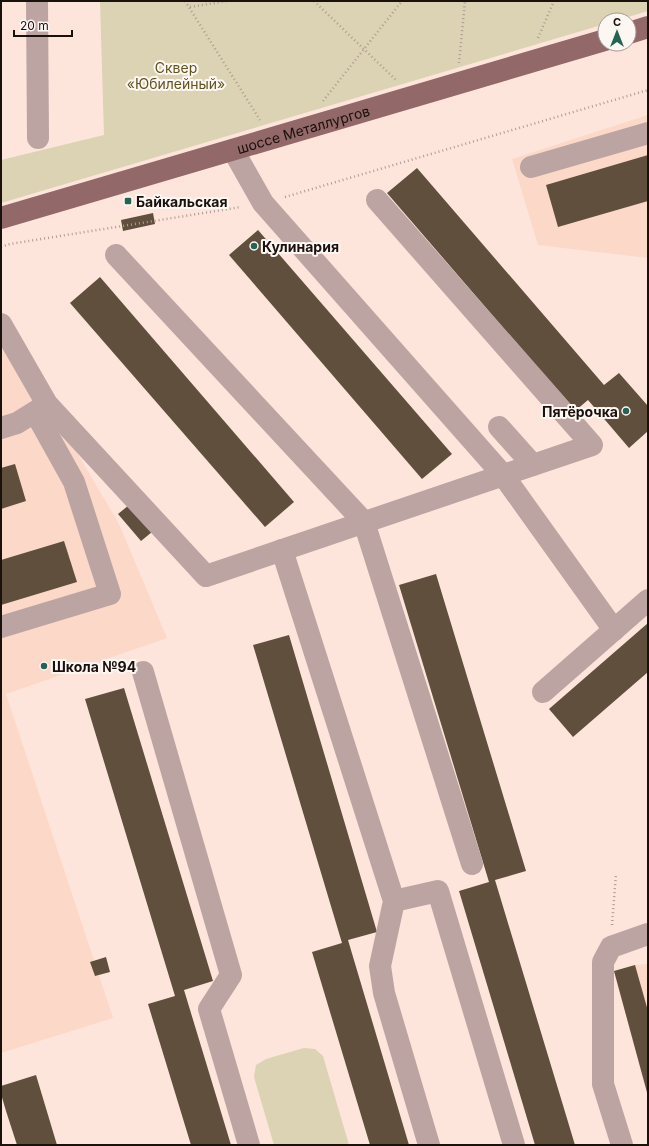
<svg xmlns="http://www.w3.org/2000/svg" width="649" height="1146" font-family="Inter,sans-serif">
  <style>
    .built { fill: #fcd8c8 }
    .green { fill: #dbd3b3 }
    .building { fill: #604f3d }
    .lines { fill: none; stroke-linecap: round; stroke-linejoin: round }
    .path { stroke: #ae9b93; stroke-width: 2.5; stroke-dasharray: 1 3; stroke-linecap: butt }
    .minor { stroke: #bca4a3; stroke-width: 22 }
    .major { stroke: #926868; stroke-width: 22 }
    .poi-dot { fill: #246453; stroke: #fdf7f4; stroke-width: 1.5 }
    .labels { text-anchor: middle; dominant-baseline: central; stroke-width: 4; stroke-linejoin: round; paint-order: stroke }
    .park-label { font-size: 14px; fill: #60531b; stroke: #fdf7f4 }
    .street-label { font-size: 14px; fill: #1a100c; stroke: #fdf7f4 }
    .poi-label { font-size: 14px; font-weight: bold; fill: #1a100c; stroke: #fdf7f4; text-anchor: start }
  </style>
  <rect width="100%" height="100%" fill="#fde5db"/>
  <g class="built">
    <path d="M648 115V258L538 245 512 159Z"/>
    <path d="M1 323 119 524 167 638 6 694 113 1018 1 1053Z"/>
    <path d="M648 964V1097L614 971 635 965Z"/>
  </g>
  <g class="green">
    <path d="M100 1H648V11L618 20H605V24L1 203V160L104 135Z"/>
    <path d="M304 1048 315 1049 323 1056 349 1145H274L254 1077 256 1065 266 1059Z"/>
  </g>
  <g class="building">
    <path d="M648 155V201L558 227 546 185Z"/>
    <path d="M417 168 604 385 619 373 648 406V431L629 448 588 400 575 411 387 193Z"/>
    <path d="M153 213 155 224 123 231 121 220Z"/>
    <path d="M258 230 452 454 422 479 229 255Z"/>
    <path d="M100 277 294 502 265 527 70 303Z"/>
    <path d="M15 464 26 501 1 509V468Z"/>
    <path d="M129 505 152 532 141 541 118 514Z"/>
    <path d="M64 541 77 582 1 605V560Z"/>
    <path d="M436 574 526 871 495 880 575 1145H535L459 891 489 882 399 585Z"/>
    <path d="M648 623V672L573 737 549 709Z"/>
    <path d="M289 635 377 932 348 940 409 1145H370L312 952 342 943 253 645Z"/>
    <path d="M124 688 213 981 184 990 231 1145H191L148 1004 175 996 85 699Z"/>
    <path d="M106 957 110 972 95 976 90 962Z"/>
    <path d="M635 965 648 1011V1096L614 971Z"/>
    <path d="M36 1075 57 1145H17L6 1111 1 1094V1086Z"/>
  </g>
  <g class="lines">
    <g class="path">
      <path d="M185 1 260 120"/>
      <path d="M314 1 397 81"/>
      <path d="M190 7 227 1"/>
      <path d="M538 38 554 1"/>
      <path d="M459 63 465 1"/>
      <path d="M323 101 402 1"/>
      <path d="M285 197 648 90"/>
      <path d="M1 247 10 244 241 207"/>
      <path d="M612 925 616 874"/>
    </g>
    <g class="minor">
      <path d="M37 1 38 138"/>
      <path d="M233 150 263 203 503 475 614 630"/>
      <path d="M531 167 648 133"/>
      <path d="M116 255 364 522 472 864"/>
      <path d="M1 324 47 404 206 576 592 445 377 200"/>
      <path d="M499 427 533 465"/>
      <path d="M1 428 17 423 46 405"/>
      <path d="M282 550 394 901 380 966 384 993 429 1145"/>
      <path d="M1 627 110 594 74 482 35 412"/>
      <path d="M143 672 231 975 209 1009 249 1145"/>
      <path d="M543 692 648 600"/>
      <path d="M394 901 438 891 514 1145"/>
      <path d="M622 1145 603 1084V962L611 947 648 934"/>
    </g>
    <g class="major">
      <path d="M629 33 648 27"/>
      <path id="s1" d="M1 218 605 40"/>
    </g>
  </g>
  <g class="poi-dot">
    <rect x="124" y="197" width="8" height="8" rx="2"/>
    <circle cx="254" cy="246" r="4"/>
    <circle cx="626" cy="411" r="4"/>
    <circle cx="44" cy="666" r="4"/>
  </g>
  <g class="labels">
    <g class="park-label">
      <text x="176" y="67">Сквер<tspan x="176" dy="16">«Юбилейный»</tspan></text>
    </g>
    <g class="street-label">
      <text stroke="none"><textPath href="#s1" startOffset="315">шоссе Металлургов</textPath></text>
    </g>
    <g class="poi-label">
      <text x="136" y="201">Байкальская</text>
      <text x="262" y="246">Кулинария</text>
      <text x="618" y="411" text-anchor="end">Пятёрочка</text>
      <text x="52" y="666">Школа №94</text>
    </g>
  </g>
  <rect width="649" height="1146" fill="none" stroke="#1a100c" stroke-width="4"/>
  <g transform="translate(617 32)"><circle r="19" fill="#fdf7f4" stroke="#a29b97"/>
  <path d="M0-3L7 15L0 10L-7 15Z" fill="#246453"/>
  <text y="-6" font-size="11" font-weight="bold" text-anchor="middle" fill="#1a100c">С</text>
  </g>
  <path d="M14 30v6h58v-6" fill="none" stroke="#1a100c" stroke-width="2"/>
  <text x="20" y="30" font-size="12" fill="#1a100c" stroke="#fdf7f4" stroke-width="3" paint-order="stroke">20 m</text>
</svg>
